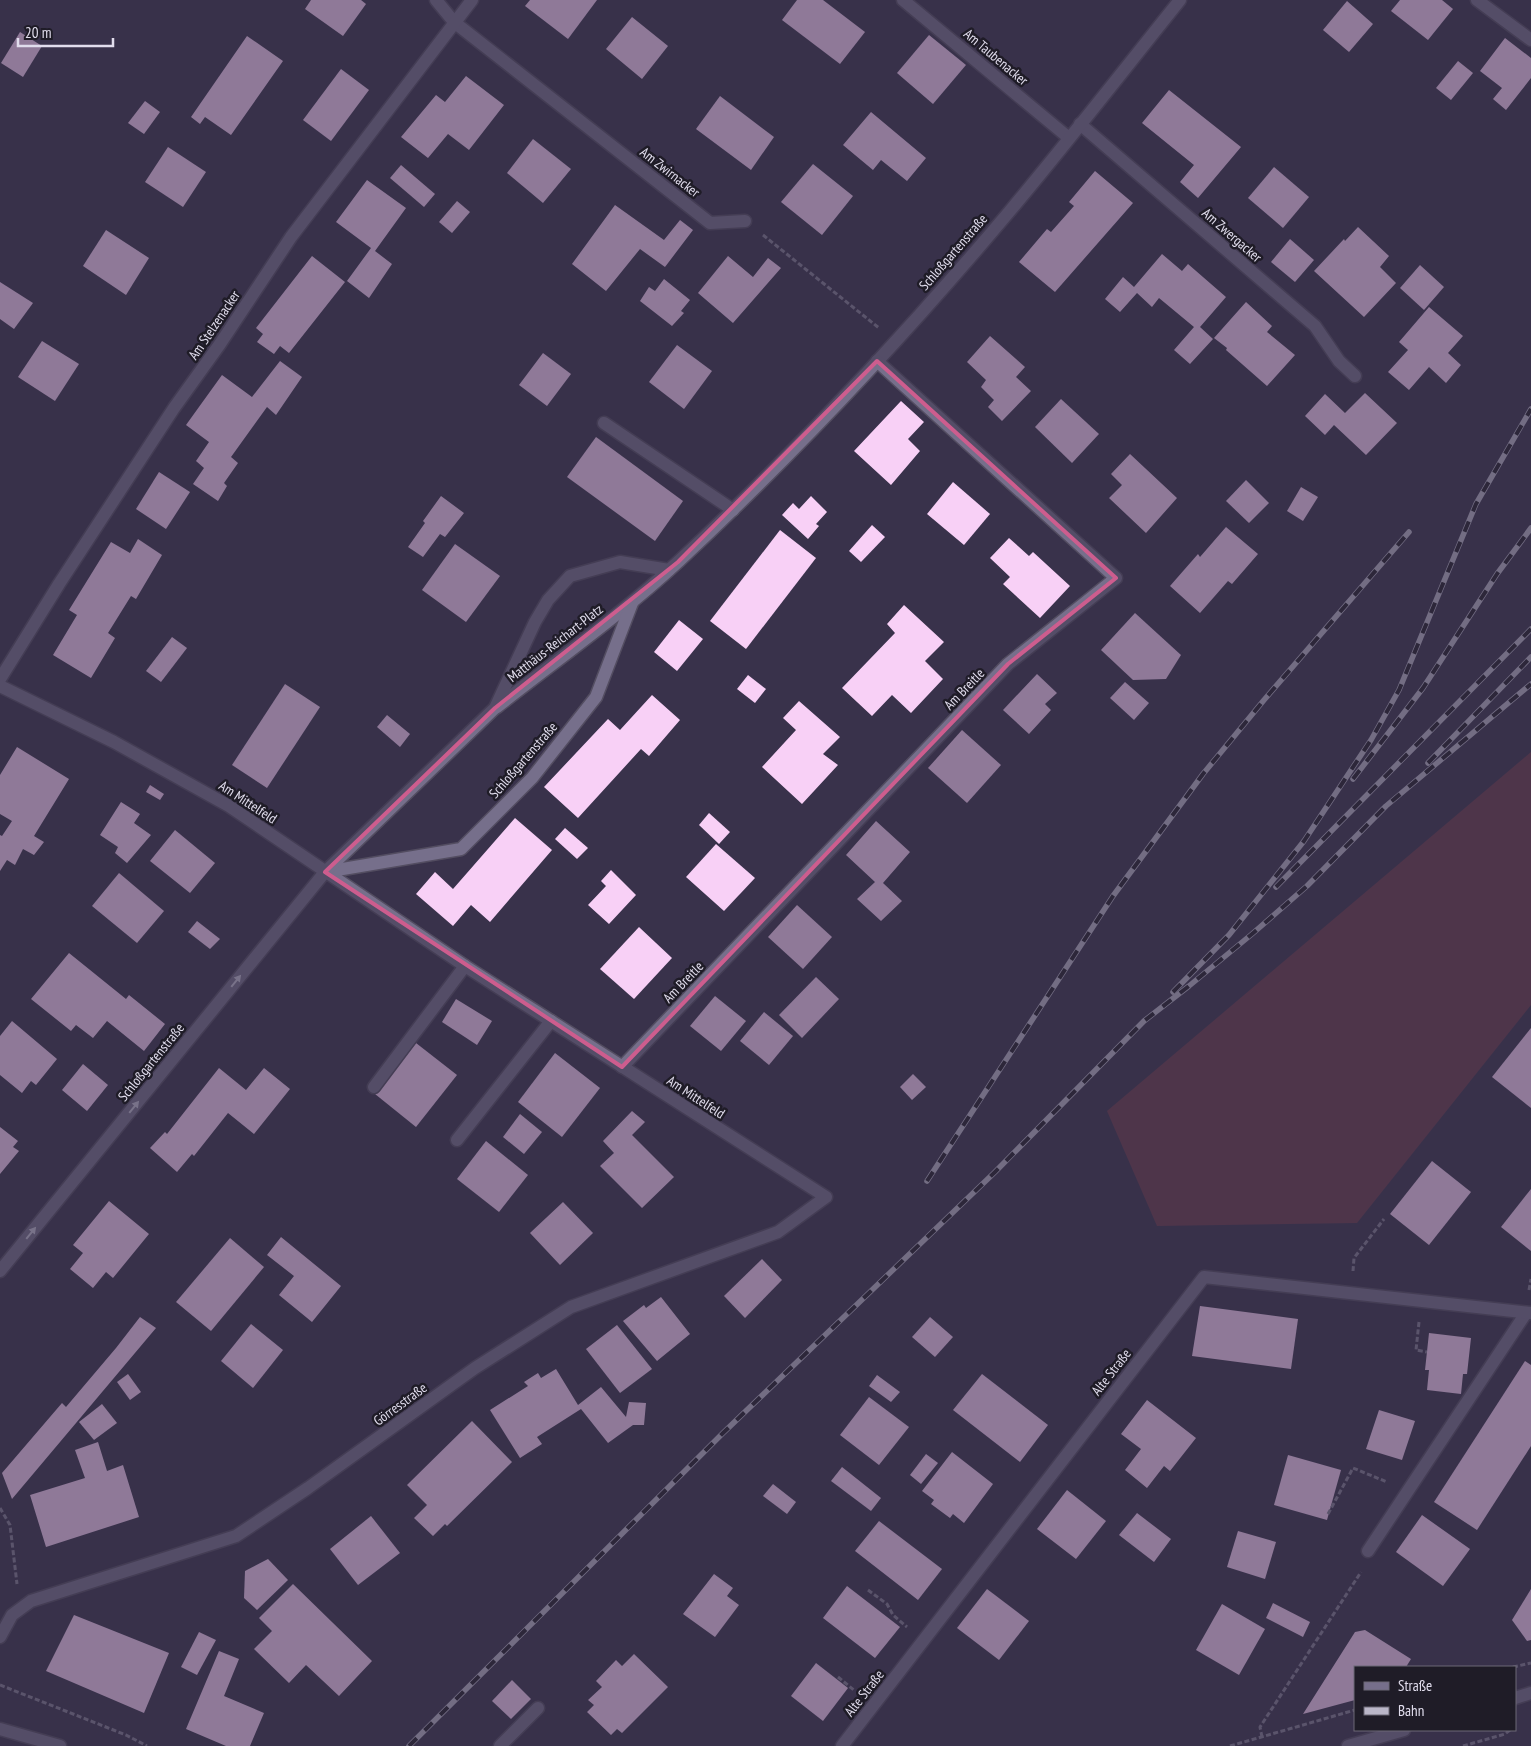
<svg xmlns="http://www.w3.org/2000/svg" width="1531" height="1746" font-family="'PT Sans Narrow',sans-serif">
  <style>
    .grass { fill: #693b4b }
    .building { fill: #f8d0f6 }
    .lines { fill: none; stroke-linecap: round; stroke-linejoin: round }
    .minor-casing { stroke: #534d61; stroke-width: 15 }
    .path { stroke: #847e93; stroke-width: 3; stroke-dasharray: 5 2.5; stroke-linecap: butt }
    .minor { stroke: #766f8b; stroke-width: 12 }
    .rail-casing { stroke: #bab6c8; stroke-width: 5.5 }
    .rail { stroke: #1f1c27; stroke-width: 4; stroke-dasharray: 11; stroke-linecap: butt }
    .oneway { fill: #c6c2d4 }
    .marked { fill: none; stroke: #cd5d8e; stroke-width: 4; stroke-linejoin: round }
    .labels { text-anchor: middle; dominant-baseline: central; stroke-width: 5; stroke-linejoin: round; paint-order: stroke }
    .street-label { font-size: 14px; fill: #e1dded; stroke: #1f1c27 }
  </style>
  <rect width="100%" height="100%" fill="#39324b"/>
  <path class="grass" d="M1531 752V1005L1357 1223 1157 1226 1107 1111Z"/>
  <g class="building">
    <path d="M311 0H361L366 4 343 36 305 9Z"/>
    <path d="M530 0H597L568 39 525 6Z"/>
    <path d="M797 0H823L865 32 840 64 782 20Z"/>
    <path d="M1400 0H1442L1453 9 1428 40 1391 11Z"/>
    <path d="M1347 1 1373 24 1349 52 1323 30Z"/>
    <path d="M632 17 668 46 642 79 606 49Z"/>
    <path d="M20 32 42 46 23 77 1 63Z"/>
    <path d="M929 35 966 65 933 104 897 73Z"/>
    <path d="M247 36 283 61 231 135 205 117 200 124 191 117Z"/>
    <path d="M1505 38 1531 58V78L1506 110 1493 99 1502 88 1480 71Z"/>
    <path d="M1458 61 1473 73 1451 100 1436 88Z"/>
    <path d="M341 69 369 90 331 141 303 120Z"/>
    <path d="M466 76 504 105 469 150 448 134 428 158 401 137 436 95 445 102Z"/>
    <path d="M1169 90 1241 147 1198 198 1180 182 1194 165 1142 123Z"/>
    <path d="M720 96 774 137 751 170 696 129Z"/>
    <path d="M145 101 160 112 144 134 128 123Z"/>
    <path d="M871 112 926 158 907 181 881 160 873 170 843 145Z"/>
    <path d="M533 139 571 169 543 203 507 173Z"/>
    <path d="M168 147 206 172 183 207 145 182Z"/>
    <path d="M813 164 853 196 822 235 781 202Z"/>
    <path d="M401 165 435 194 424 207 390 178Z"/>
    <path d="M1274 167 1309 197 1283 228 1248 198Z"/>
    <path d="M1095 171 1133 203 1055 292 1019 262 1047 229 1051 232 1074 206 1069 202Z"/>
    <path d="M367 180 406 208 375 251 392 264 369 298 347 281 371 248 336 222Z"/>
    <path d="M457 201 470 212 452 233 439 222Z"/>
    <path d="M615 205 664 240 680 220 693 230 665 267 640 249 606 291 572 264Z"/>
    <path d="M1358 227 1389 256 1380 267 1396 283 1364 317 1314 271 1344 239 1345 241Z"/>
    <path d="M106 230 149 258 126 295 83 266Z"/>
    <path d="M1290 239 1314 260 1295 282 1271 262Z"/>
    <path d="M1162 254 1182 271 1188 264 1226 297 1200 327 1213 339 1190 364 1174 350 1194 327 1159 298 1152 307 1137 293 1120 312 1105 299 1123 277 1134 287Z"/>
    <path d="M312 256 345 282 289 353 280 346 274 354 257 342 263 334 256 328Z"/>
    <path d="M728 256 753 277 768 258 781 268 733 323 698 293Z"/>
    <path d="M1420 265 1444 287 1424 310 1400 288Z"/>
    <path d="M664 279 690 300 681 311 684 313 672 326 640 301 649 287 655 291Z"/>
    <path d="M0 282 33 303 14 329 0 319Z"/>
    <path d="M1246 302 1272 326 1267 332 1295 355 1267 386 1226 350 1227 348 1214 338Z"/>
    <path d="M1429 307 1463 336 1448 353 1461 365 1446 383 1429 367 1409 390 1388 372 1408 350 1399 342Z"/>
    <path d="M990 336 1025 367 1016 377 1031 391 1002 421 988 407 994 400 981 387 986 380 967 362Z"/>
    <path d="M42 341 79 364 55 401 18 377Z"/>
    <path d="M677 345 712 371 684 409 649 382Z"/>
    <path d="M543 353 571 374 547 406 519 385Z"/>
    <path d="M280 361 302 377 276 415 267 407 231 457 238 463 224 483 227 486 218 501 193 484 204 468 196 461 209 442 186 425 222 375 252 397Z"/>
    <path d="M1365 393 1397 423 1366 455 1334 425 1325 435 1305 416 1325 394 1345 413Z"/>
    <path d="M1061 399 1099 434 1072 463 1035 427Z"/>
    <path d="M901 401 924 422 908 439 920 451 891 485 854 451Z"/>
    <path d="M596 437 683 501 655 541 567 477Z"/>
    <path d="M1130 454 1177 498 1146 533 1109 498 1122 485 1111 474Z"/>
    <path d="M159 472 190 492 166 529 136 509Z"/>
    <path d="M1246 480 1269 503 1249 523 1226 501Z"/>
    <path d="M953 482 990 514 964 545 927 514Z"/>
    <path d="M1301 487 1318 497 1303 521 1287 511Z"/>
    <path d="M441 496 464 513 445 537 440 534 423 557 408 547 425 523 423 521Z"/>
    <path d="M811 496 827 512 816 524 819 526 808 539 782 515 793 503 799 509Z"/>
    <path d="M872 525 885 537 861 562 849 551Z"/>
    <path d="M1226 527 1258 554 1232 584 1228 581 1200 613 1170 586 1198 554 1200 557Z"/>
    <path d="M780 530 816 558 746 649 710 621Z"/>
    <path d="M1009 538 1029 556 1033 552 1070 586 1040 618 1003 584 1010 577 990 558Z"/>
    <path d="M138 539 162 555 136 599 131 596 108 633 115 638 91 678 53 655 77 615 69 610 111 542 130 553Z"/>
    <path d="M455 544 500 576 466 622 422 590Z"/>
    <path d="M904 605 944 642 925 661 943 679 911 713 892 695 872 716 842 688 895 633 887 624Z"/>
    <path d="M1135 613 1181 655 1166 679 1133 680 1101 650Z"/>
    <path d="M679 620 703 639 677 671 654 652Z"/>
    <path d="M172 637 187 648 161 682 146 671Z"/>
    <path d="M1037 674 1057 693 1045 704 1051 710 1029 734 1003 710Z"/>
    <path d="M748 675 766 689 755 703 737 689Z"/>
    <path d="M1125 682 1149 703 1134 720 1110 698Z"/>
    <path d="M285 684 320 707 267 788 232 765Z"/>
    <path d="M652 695 680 720 649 756 641 749 578 818 544 787 608 719 620 730Z"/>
    <path d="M799 701 840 737 823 754 838 765 802 804 762 767 796 730 783 718Z"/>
    <path d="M387 715 410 734 400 747 377 727Z"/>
    <path d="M962 730 1001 765 967 803 928 768Z"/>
    <path d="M17 747 69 779 34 836 44 842 34 855 23 849 15 865 7 860 0 871V835L2 836 12 821 0 814V775Z"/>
    <path d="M150 785 164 794 160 800 146 792Z"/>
    <path d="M121 802 140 814 134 823 151 835 127 863 115 853 118 847 100 835Z"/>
    <path d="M709 813 730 832 719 844 699 825Z"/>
    <path d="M515 818 552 850 490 922 471 905 453 926 416 894 435 872 453 889Z"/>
    <path d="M876 821 910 852 883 883 902 901 881 921 857 899 875 882 846 855Z"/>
    <path d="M565 828 588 848 577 859 555 839Z"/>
    <path d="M175 830 215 863 190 893 150 861Z"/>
    <path d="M716 844 755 878 724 911 686 877Z"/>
    <path d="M611 870 636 895 609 924 588 905 606 886 601 881Z"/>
    <path d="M119 873 164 911 137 943 92 906Z"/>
    <path d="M797 905 832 937 803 969 768 937Z"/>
    <path d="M197 921 220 939 210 949 188 932Z"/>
    <path d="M639 927 672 958 634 999 600 969Z"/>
    <path d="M69 953 126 999 129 995 165 1024 144 1051 107 1021 93 1038 76 1025 71 1031 31 999Z"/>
    <path d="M816 977 839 999 802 1038 779 1015Z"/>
    <path d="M715 996 746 1021 721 1051 690 1026Z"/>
    <path d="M456 999 492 1021 477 1045 442 1022Z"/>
    <path d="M764 1012 793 1036 769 1065 740 1041Z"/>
    <path d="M12 1021 57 1059 36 1085 31 1081 22 1093 0 1075V1036Z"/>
    <path d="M1531 1028V1108L1492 1077Z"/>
    <path d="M416 1043 457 1075 416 1127 375 1094Z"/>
    <path d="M555 1053 600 1088 562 1137 518 1102Z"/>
    <path d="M83 1064 108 1085 87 1111 62 1090Z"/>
    <path d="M219 1068 246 1090 264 1068 290 1089 254 1134 228 1113 194 1156 192 1154 177 1172 150 1148 165 1132 167 1134Z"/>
    <path d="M913 1074 926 1087 912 1100 900 1087Z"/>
    <path d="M632 1111 645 1122 632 1135 674 1177 642 1208 600 1166 614 1153 603 1141Z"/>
    <path d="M520 1114 542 1132 524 1154 503 1137Z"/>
    <path d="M0 1127 18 1141 13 1147 19 1151 0 1174Z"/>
    <path d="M486 1141 528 1175 499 1212 457 1179Z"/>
    <path d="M1432 1161 1471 1192 1429 1245 1390 1214Z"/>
    <path d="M1531 1189V1251L1501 1227Z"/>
    <path d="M109 1201 149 1234 113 1278 106 1272 93 1288 70 1269 83 1253 73 1245Z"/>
    <path d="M563 1202 593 1233 560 1265 530 1233Z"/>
    <path d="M281 1237 341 1286 312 1322 279 1295 294 1276 267 1255Z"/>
    <path d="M230 1238 264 1267 211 1331 176 1302Z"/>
    <path d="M762 1259 782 1280 745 1318 724 1296Z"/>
    <path d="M661 1297 690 1334 657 1361 623 1321 644 1305 646 1308Z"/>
    <path d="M1200 1306 1298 1319 1291 1369 1192 1356Z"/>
    <path d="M140 1317 156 1328 12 1499 2 1473 62 1403 66 1407 116 1348Z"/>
    <path d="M930 1317 953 1337 935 1357 912 1337Z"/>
    <path d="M251 1324 283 1350 253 1388 221 1361Z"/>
    <path d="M617 1325 652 1369 620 1393 586 1349Z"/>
    <path d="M1429 1333 1471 1338 1467 1374H1463L1461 1394 1427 1390 1429 1370H1425Z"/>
    <path d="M1525 1361 1531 1365V1446L1477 1530 1434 1502Z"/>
    <path d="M556 1369 578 1405 601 1387 626 1417 629 1402 646 1403 644 1425H633L608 1443 581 1409 537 1437 542 1444 520 1458 490 1410 528 1386 524 1382 538 1373 541 1378Z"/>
    <path d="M128 1374 141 1392 130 1400 117 1382Z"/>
    <path d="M982 1374 1048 1425 1020 1462 953 1410Z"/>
    <path d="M877 1375 900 1392 891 1402 869 1386Z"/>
    <path d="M869 1397 909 1427 879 1465 840 1435Z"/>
    <path d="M1147 1400 1196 1438 1170 1471 1164 1466 1147 1488 1125 1470 1141 1449 1121 1434Z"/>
    <path d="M102 1404 117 1423 94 1440 79 1422Z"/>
    <path d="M1379 1410 1415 1421 1402 1460 1366 1449Z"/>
    <path d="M472 1421 512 1462 447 1526 445 1524 433 1536 414 1518 427 1505 407 1485Z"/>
    <path d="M98 1442 107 1471 123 1465 139 1517 46 1547 30 1495 85 1478 75 1450Z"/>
    <path d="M952 1452 993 1484 964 1523 953 1514 950 1518 931 1504 934 1500 922 1491Z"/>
    <path d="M926 1454 938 1463 921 1484 910 1475Z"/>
    <path d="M1288 1455 1341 1470 1327 1520 1274 1505Z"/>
    <path d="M842 1467 881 1498 871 1511 831 1481Z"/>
    <path d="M773 1484 796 1502 787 1514 763 1496Z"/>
    <path d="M1067 1490 1106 1521 1076 1559 1037 1529Z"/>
    <path d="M1137 1513 1171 1539 1154 1562 1119 1535Z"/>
    <path d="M1422 1515 1470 1549 1443 1586 1396 1552Z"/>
    <path d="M371 1516 400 1553 358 1585 330 1549Z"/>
    <path d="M879 1521 942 1569 918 1600 855 1551Z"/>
    <path d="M1238 1531 1276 1542 1265 1579 1227 1567Z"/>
    <path d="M268 1559 288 1580 257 1610 244 1598 245 1571Z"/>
    <path d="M714 1574 733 1588 727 1596 739 1605 715 1637 683 1614Z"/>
    <path d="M293 1584 372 1661 339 1696 306 1665 289 1683 254 1649 272 1631 259 1618Z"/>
    <path d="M847 1586 900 1627 875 1658 823 1618Z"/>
    <path d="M987 1589 1029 1621 999 1660 957 1628Z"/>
    <path d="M1531 1589V1640L1527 1641 1512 1620Z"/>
    <path d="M1273 1603 1310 1622 1303 1637 1266 1618Z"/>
    <path d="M1222 1604 1265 1629 1239 1675 1196 1650Z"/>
    <path d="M74 1615 169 1653 144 1713 46 1671Z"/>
    <path d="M1365 1630 1411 1659 1406 1667H1355V1700L1303 1714 1355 1632Z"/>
    <path d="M199 1632 216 1640 197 1675 181 1667Z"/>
    <path d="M219 1651 239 1659 224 1696 264 1713 250 1746H226L186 1729Z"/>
    <path d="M634 1654 668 1687 622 1733 617 1729 611 1735 587 1712 594 1705 588 1700 602 1687 596 1681 616 1660 622 1666Z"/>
    <path d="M816 1663 848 1688 823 1721 791 1696Z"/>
    <path d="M512 1680 531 1699 511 1719 492 1701Z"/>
  </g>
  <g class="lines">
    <defs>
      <g id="minor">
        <path d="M436 0 454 22 710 223 745 221"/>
        <path d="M903 0 1069 138"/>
        <path d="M1477 0 1531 40"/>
        <path d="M1080 124 1315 326 1339 361 1355 376"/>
        <path d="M604 423 733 510"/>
        <path d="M0 679 59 584 174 408 220 344 291 237 472 0"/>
        <path d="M0 686 114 742 229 806 465 966 826 1197 778 1232 571 1307 475 1368 308 1488 236 1536 31 1601 12 1615 0 1637"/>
        <path d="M497 707C558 659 622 614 679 561 795 453 907 333 1009 212 1067 143 1123 71 1180 0"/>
        <path d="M325 872 461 849 532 778 596 697 632 603"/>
        <path d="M622 1067 1008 664 1116 578 877 361"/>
        <path d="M374 1087 465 966"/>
        <path d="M457 1140 551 1021"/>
        <path d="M0 1271 325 872 495 708 535 622 548 600 570 576 620 562 669 570"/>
        <path d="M1368 1551 1526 1313"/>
        <path d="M1515 1698 1531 1693"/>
        <path d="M0 1729 60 1746"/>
        <path d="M500 1746 538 1708"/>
        <path d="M842 1746 1204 1277 1531 1313"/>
        <path d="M1348 1746 1404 1730"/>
      </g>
    </defs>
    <use href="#minor" class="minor-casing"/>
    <g class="path">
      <path d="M763 235 879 328"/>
      <path d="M1353 1271 1354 1258 1384 1219"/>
      <path d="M1529 1290 1531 1279"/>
      <path d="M1419 1322 1416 1350 1427 1352"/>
      <path d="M0 1508 10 1525 17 1584"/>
      <path d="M1328 1514 1353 1468 1387 1482"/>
      <path d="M868 1590 887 1604 893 1615 907 1627"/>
      <path d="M1513 1667 1531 1663"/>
      <path d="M838 1677 855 1691"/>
      <path d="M0 1685 126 1735 147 1746"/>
      <path d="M1262 1737 1260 1727 1361 1572"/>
      <path d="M1230 1746 1355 1710"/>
      <path d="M1463 1746 1505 1734 1510 1730"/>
    </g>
    <use href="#minor" class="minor"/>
    <defs>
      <g id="rail">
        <path d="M1428 763 1531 657"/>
        <path d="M1353 779 1423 688 1497 574 1531 528"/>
        <path d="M1276 887 1531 629"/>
        <path d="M1173 992 1229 935 1304 841 1371 740 1399 690 1476 504 1531 409"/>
        <path d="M927 1181 1113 896 1203 774 1264 700 1409 532"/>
        <path d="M409 1746 723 1433 995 1172 1144 1021 1189 986 1252 934 1307 886 1386 806 1531 684"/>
      </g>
    </defs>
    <use href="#rail" class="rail-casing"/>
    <use href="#rail" class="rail"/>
  </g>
  <defs><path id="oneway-solid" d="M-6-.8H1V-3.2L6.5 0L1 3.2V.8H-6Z" transform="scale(1.25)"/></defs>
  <g class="oneway">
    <use href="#oneway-solid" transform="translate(236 981) rotate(-51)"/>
    <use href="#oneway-solid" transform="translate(134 1107) rotate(-51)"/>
    <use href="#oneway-solid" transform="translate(31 1233) rotate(-51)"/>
  </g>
  <path d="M0 0H1531V1746H0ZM877 361 1116 578 1008 664 622 1067 325 872 495 708 678 562Z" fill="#39324b" fill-opacity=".55" fill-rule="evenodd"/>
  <path class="marked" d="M877 361 1116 578 1008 664 622 1067 325 872 495 708 678 562Z"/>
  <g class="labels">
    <g class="street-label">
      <text transform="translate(996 57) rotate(40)">Am Taubenacker</text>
      <text transform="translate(670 172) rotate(38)">Am Zwirnacker</text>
      <text transform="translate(1232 235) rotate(41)">Am Zwergacker</text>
      <text transform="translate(953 252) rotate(-49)">Schloßgartenstraße</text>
      <text transform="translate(214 325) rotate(-56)">Am Stelzenacker</text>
      <text transform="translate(555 643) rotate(-38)">Matthäus-Reichart-Platz</text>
      <text transform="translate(964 689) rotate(-46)">Am Breitle</text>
      <text transform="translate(523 760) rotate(-49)">Schloßgartenstraße</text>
      <text transform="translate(248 802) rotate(33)">Am Mittelfeld</text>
      <text transform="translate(683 982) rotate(-46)">Am Breitle</text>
      <text transform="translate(151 1062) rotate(-51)">Schloßgartenstraße</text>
      <text transform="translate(696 1097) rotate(33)">Am Mittelfeld</text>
      <text transform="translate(1111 1372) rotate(-52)">Alte Straße</text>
      <text transform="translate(400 1404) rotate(-36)">Görresstraße</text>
      <text transform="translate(864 1693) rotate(-52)">Alte Straße</text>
    </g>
  </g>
  <rect x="1354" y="1666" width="162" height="65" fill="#1f1c27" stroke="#6d6976"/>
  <rect x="1364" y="1682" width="25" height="8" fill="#766f8b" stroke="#6d6976"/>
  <text x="1398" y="1691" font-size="15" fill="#e1dded">Straße</text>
  <rect x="1364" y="1707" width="25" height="8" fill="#bab6c8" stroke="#6d6976"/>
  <text x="1398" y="1716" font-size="15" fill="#e1dded">Bahn</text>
  <path d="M18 38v8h95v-8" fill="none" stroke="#e1dded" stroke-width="2.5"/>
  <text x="25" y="38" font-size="15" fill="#e1dded" stroke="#1f1c27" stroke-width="4" paint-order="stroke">20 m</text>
</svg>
